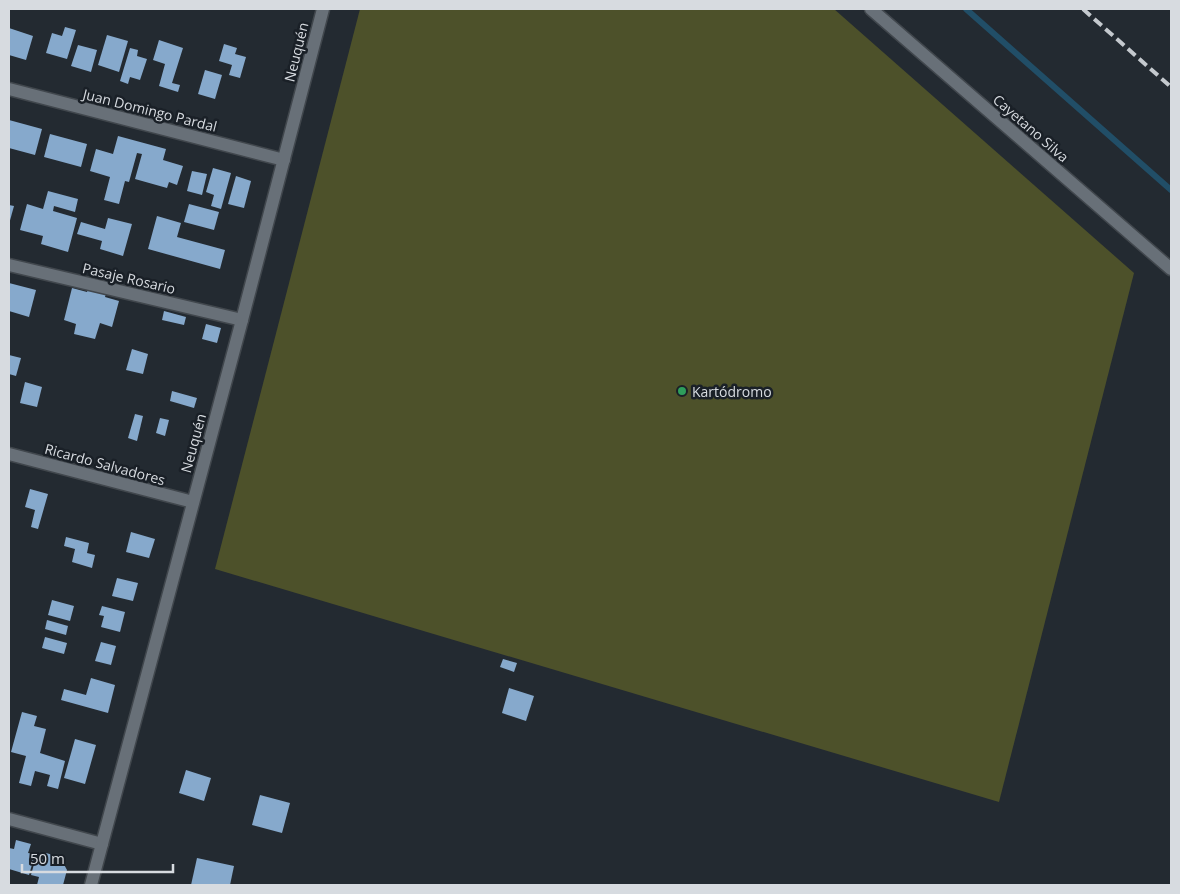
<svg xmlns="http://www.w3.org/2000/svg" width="1180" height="894" font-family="'Open Sans',sans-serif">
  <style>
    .green { fill: #4d512a }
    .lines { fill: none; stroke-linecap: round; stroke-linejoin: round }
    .stream { stroke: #214e67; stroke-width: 6 }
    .building { fill: #86a9cc }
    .minor-casing { stroke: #41474d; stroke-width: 15 }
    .tertiary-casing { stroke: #41474d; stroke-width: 15 }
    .minor { stroke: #687078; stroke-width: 12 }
    .tertiary { stroke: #687078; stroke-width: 12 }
    .rail { stroke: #c4c9ce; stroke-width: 4; stroke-dasharray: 10 5; stroke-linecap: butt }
    .leisure-dot { fill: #2e9e5b; stroke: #1a2027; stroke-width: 2 }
    .labels { text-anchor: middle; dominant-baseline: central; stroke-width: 5; stroke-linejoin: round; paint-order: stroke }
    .street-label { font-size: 14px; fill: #d7dbe0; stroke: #1a2027 }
    .poi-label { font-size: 14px; fill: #d7dbe0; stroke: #1a2027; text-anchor: start }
  </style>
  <rect width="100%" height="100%" fill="#232a31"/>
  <path class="green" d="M360 9H834L1134 273 999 802 215 569Z"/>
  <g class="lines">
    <path class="stream" d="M966 9 1171 190"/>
  </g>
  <g class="building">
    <path d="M65 27 76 30 67 59 46 53 52 33 62 36Z"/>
    <path d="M9 28 33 36 26 60 9 55Z"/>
    <path d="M107 35 128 41 119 72 98 65Z"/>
    <path d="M159 40 183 48 172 83 180 85 178 92 159 86 165 64 153 60Z"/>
    <path d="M224 44 237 48 235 54 246 57 240 78 229 75 232 65 219 61Z"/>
    <path d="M78 45 97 50 91 72 71 66Z"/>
    <path d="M130 48 138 50 137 56 147 59 140 80 130 77 128 84 120 81Z"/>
    <path d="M205 70 222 75 215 99 198 94Z"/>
    <path d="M9 120 42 129 35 155 9 148Z"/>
    <path d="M50 134 87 144 81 167 44 157Z"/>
    <path d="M118 136 166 149 163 160 183 166 177 185 169 182 167 188 135 179 142 154 137 153 129 182 125 181 119 204 104 200 110 177 90 171 96 149 113 154Z"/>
    <path d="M213 168 231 173 221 209 211 206 214 195 206 192Z"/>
    <path d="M192 171 207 174 202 195 187 191Z"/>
    <path d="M236 176 251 181 244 208 228 204Z"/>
    <path d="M48 191 78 199 75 212 54 206 53 211 77 218 68 252 41 244 43 236 20 230 27 204 43 209Z"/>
    <path d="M189 204 219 212 214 230 184 222Z"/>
    <path d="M9 205 14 206 9 224Z"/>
    <path d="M157 216 181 223 177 237 225 250 220 269 148 249Z"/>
    <path d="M108 218 132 224 123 256 100 249 102 241 77 234 81 222 105 229Z"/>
    <path d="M9 283 36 290 29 317 9 311Z"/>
    <path d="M89 286 107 290 105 297 119 301 112 327 100 323 95 339 74 334 76 324 64 320 72 288 87 292Z"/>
    <path d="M164 311 186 317 184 325 162 320Z"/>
    <path d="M206 324 221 328 217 343 202 339Z"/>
    <path d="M132 349 148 354 143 374 126 370Z"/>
    <path d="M9 355 21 358 16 376 9 374Z"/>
    <path d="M25 382 42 387 37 407 20 403Z"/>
    <path d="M172 391 197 398 194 408 170 401Z"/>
    <path d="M135 414 143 416 137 441 128 438Z"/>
    <path d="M160 418 169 420 165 436 156 433Z"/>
    <path d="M30 489 48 494 38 529 31 527 35 510 25 507Z"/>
    <path d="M131 532 155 539 149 558 126 552Z"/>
    <path d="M66 537 89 543 87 553 95 555 92 568 72 562 75 549 64 546Z"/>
    <path d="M117 578 138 583 133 601 112 596Z"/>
    <path d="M52 600 74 606 70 621 48 615Z"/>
    <path d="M102 606 125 612 120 632 101 627 104 616 99 615Z"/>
    <path d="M47 620 68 626 66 635 45 629Z"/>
    <path d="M45 637 67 643 64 654 42 648Z"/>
    <path d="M101 642 116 646 111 665 95 661Z"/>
    <path d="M503 659 517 663 514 672 500 667Z"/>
    <path d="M91 678 115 685 108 713 61 700 64 689 86 695Z"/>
    <path d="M509 688 534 696 526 721 502 713Z"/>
    <path d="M22 712 37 716 34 726 46 729 40 753 65 761 58 789 47 786 50 775 35 771 31 786 19 783 26 756 11 752Z"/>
    <path d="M75 739 96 745 85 784 64 778Z"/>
    <path d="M186 770 211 778 204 801 179 793Z"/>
    <path d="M260 795 290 803 282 833 252 825Z"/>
    <path d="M16 840 31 844 28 853 35 854 29 875 9 869V848L14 849Z"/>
    <path d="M46 853 60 857 67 870 63 885H37L39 877 31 875 36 857 44 860Z"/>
    <path d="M197 858 234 866 230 885H191Z"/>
  </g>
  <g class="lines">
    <defs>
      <g id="minor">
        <path d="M9 89 284 160"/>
        <path d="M9 265 242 320"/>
        <path d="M9 454 193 502"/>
        <path d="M9 819 102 844"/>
      </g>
      <g id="tertiary">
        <path d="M871 9 1171 269"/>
        <path d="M91 885 242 320 323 9"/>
      </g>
    </defs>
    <use href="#minor" class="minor-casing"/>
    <use href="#tertiary" class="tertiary-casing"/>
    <use href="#minor" class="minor"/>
    <use href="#tertiary" class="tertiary"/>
    <path class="rail" d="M1083 9 1171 87"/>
  </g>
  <circle class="leisure-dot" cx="682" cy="391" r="5"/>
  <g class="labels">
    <g class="street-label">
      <text transform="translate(296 52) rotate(-76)">Neuquén</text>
      <text transform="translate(150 110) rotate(14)">Juan Domingo Pardal</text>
      <text transform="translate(1031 128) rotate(41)">Cayetano Silva</text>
      <text transform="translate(129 278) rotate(13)">Pasaje Rosario</text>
      <text transform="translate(193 443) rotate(-75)">Neuquén</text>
      <text transform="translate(105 464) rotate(15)">Ricardo Salvadores</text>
    </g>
    <g class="poi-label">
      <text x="692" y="391">Kartódromo</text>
    </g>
  </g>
  <rect width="1180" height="894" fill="none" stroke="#d7dbe0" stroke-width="20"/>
  <path d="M22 864v8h151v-8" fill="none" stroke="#d7dbe0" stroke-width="2.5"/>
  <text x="30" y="864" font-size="15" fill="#d7dbe0" stroke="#1a2027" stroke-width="4" paint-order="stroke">50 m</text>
</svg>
